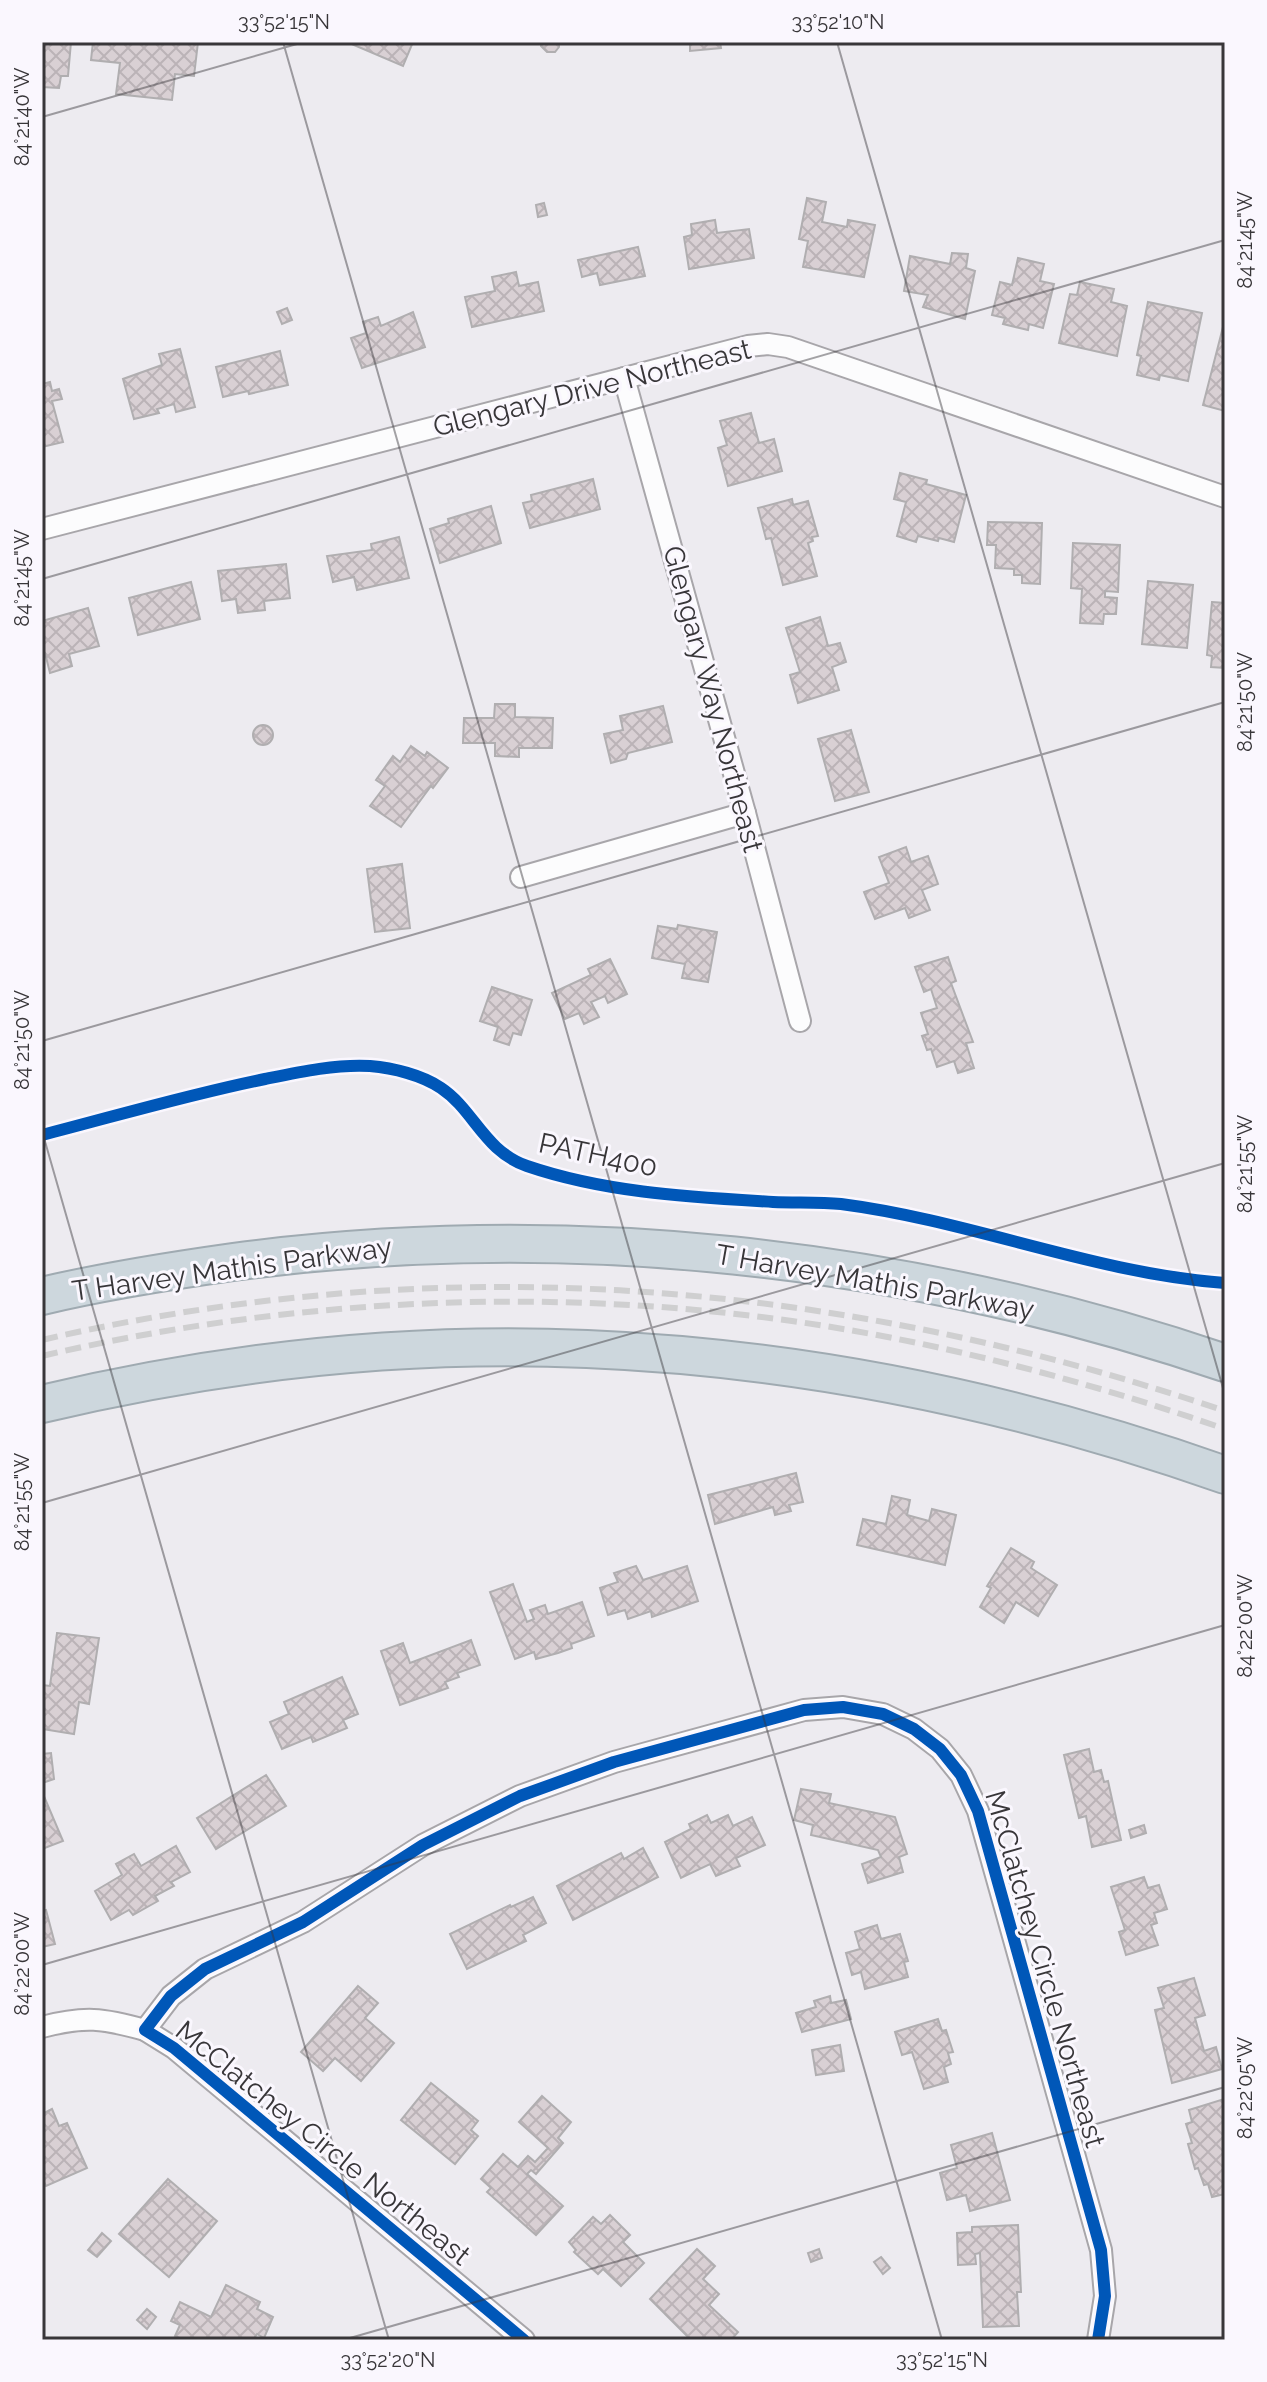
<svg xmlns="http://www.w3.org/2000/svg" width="1267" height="2382" font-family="Raleway,sans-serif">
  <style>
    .building { fill: url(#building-cross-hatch); stroke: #b0aeb0; stroke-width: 2 }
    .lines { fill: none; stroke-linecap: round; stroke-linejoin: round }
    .minor-casing { stroke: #a8a6aa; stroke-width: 24 }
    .motorway-casing { stroke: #9faab1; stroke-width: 40 }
    .minor { stroke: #fcfcfd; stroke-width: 20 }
    .motorway { stroke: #cdd7dd; stroke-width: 36 }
    .rail { stroke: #cfcfd0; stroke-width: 6; stroke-dasharray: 16 8; stroke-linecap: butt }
    .cycleway-casing { stroke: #faf7fe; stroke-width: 17 }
    .cycleway { stroke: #0057b8; stroke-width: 12 }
    .ticks { fill: none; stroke: #383639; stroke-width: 2; stroke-opacity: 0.45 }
    .labels { text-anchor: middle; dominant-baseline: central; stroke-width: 6; stroke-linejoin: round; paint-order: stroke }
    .street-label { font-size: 28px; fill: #383639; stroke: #faf7fe }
    .neatline { fill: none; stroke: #383639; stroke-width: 3 }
    .ticks-label { font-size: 20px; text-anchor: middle; fill: #383639 }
  </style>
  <defs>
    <pattern id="building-cross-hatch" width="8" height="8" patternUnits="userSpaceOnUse" patternTransform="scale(2)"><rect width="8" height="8" fill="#d9d0d4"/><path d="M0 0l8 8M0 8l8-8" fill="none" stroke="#bbb3b7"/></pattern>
  </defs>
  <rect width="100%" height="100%" fill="#edebf0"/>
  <g class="building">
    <path d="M42 42H71L68 76H61L59 88 42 87Z"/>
    <path d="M93 42H198L194 76 175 74 172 100 116 94 120 63 91 60Z"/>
    <path d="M347 42H413L403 66Z"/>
    <path d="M525 42H559V47L555 52H547L541 46V43Z"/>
    <path d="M690 42H720L721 48 690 51Z"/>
    <path d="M807 198 826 202 822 222 847 227 848 220 875 225 864 277 803 267 808 241 799 239Z"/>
    <path d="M544 203 547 215 538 217 536 205Z"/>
    <path d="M715 220 717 233 749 229 754 258 689 269 684 237 692 235 691 224Z"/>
    <path d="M638 247 645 276 600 285 597 273 582 277 578 260Z"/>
    <path d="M952 253 968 254 966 268 975 271 965 319 923 307 928 295 904 291 910 256 950 264Z"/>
    <path d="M1018 258 1044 264 1040 281 1054 284 1043 328 1029 324 1028 330 1003 324 1005 318 992 315 1000 282 1012 285Z"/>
    <path d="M516 272 519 286 538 282 544 311 472 327 465 297 495 291 492 277Z"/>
    <path d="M1080 282 1114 289 1111 302 1127 306 1117 356 1059 343 1070 294 1077 295Z"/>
    <path d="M1148 302 1202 313 1188 381 1160 375 1159 380 1137 375 1141 356 1137 355Z"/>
    <path d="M287 308 292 320 282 324 277 312Z"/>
    <path d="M413 312 425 347 362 368 351 338 366 333 363 322 378 317 381 326Z"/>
    <path d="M1224 323H1225V411L1203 405Z"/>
    <path d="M180 349 195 407 176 412 174 404 157 409 159 413 134 419 123 379 162 365 159 354Z"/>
    <path d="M280 351 288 385 249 394 248 391 223 397 216 367Z"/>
    <path d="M50 382 52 391 59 389 62 399 52 401 63 442 42 447V384Z"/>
    <path d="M751 413 759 443 774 439 782 471 728 486 718 448 727 445 720 421Z"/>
    <path d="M900 473 927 480 926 484 966 495 954 542 939 538 938 541 918 536 916 542 897 536 906 502 894 499Z"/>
    <path d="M593 479 600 509 530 528 523 503 532 501 531 495Z"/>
    <path d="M792 499 793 505 808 501 818 536 812 537 813 541 808 543 817 576 783 585 771 538 766 539 758 508Z"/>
    <path d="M491 506 501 543 440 563 430 529 449 523 448 519Z"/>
    <path d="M988 522 1042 523 1040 584 1022 583V575H1014V569L995 568 996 545H987Z"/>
    <path d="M399 537 409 578 357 590 354 577 333 582 327 556 372 550 371 544Z"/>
    <path d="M1073 543 1120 545 1118 592 1105 591V597L1117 598 1116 614H1104L1103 624 1080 623 1082 589 1071 588Z"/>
    <path d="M286 564 290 598 264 601 265 610 238 613 236 599 222 601 218 571Z"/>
    <path d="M1148 581 1193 585 1187 648 1142 644Z"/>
    <path d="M191 582 200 619 138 635 129 598Z"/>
    <path d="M1212 602 1225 603V668L1211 667 1212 656 1207 655Z"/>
    <path d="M88 608 99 646 69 654 72 666 50 673 45 653 42 654V621Z"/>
    <path d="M820 617 828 646 840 643 846 662 832 667 839 690 798 703 790 675 800 672 786 628Z"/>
    <path d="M495 704H515V717L553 718 552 748H519V757L495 756V743H463L464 718H494Z"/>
    <path d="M663 706 672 742 628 753 626 759 611 763 604 734 623 730 620 716Z"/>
    <circle cx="263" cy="735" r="10"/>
    <path d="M851 730 869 792 835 801 818 739Z"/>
    <path d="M411 746 425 756 427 752 448 768 433 788 431 786 401 827 370 806 385 786 376 780 393 756 400 762Z"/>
    <path d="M906 847 911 862 928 856 938 884 922 890 930 910 909 918 905 908 875 919 864 892 889 883 879 857Z"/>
    <path d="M402 864 410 928 375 932 367 869Z"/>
    <path d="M678 925 717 932 708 982 682 978 685 964 652 958 658 926 677 929Z"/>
    <path d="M948 957 956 981 951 983 973 1042 966 1043 974 1068 958 1073 954 1061 937 1067 931 1049 927 1050 922 1036 928 1034 921 1013 937 1008 931 989 924 992 915 967Z"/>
    <path d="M610 959 627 994 608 1003 605 996 591 1002 599 1017 584 1024 579 1013 565 1019 552 993 591 975 588 969Z"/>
    <path d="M492 987 532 1000 521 1035 513 1033 509 1045 494 1040 498 1027 480 1021Z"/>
    <path d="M796 1473 803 1502 789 1505 791 1511 775 1515 773 1507 715 1524 708 1495Z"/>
    <path d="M892 1496 910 1500 907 1515 929 1521 932 1509 956 1515 945 1565 857 1545 863 1519 886 1524Z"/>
    <path d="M1011 1548 1034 1562 1031 1568 1057 1585 1038 1616 1016 1602 1004 1623 980 1607 991 1588 987 1586Z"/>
    <path d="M636 1566 643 1580 687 1566 698 1601 652 1617 651 1611 628 1619 625 1610 608 1615 600 1588 618 1582 614 1573Z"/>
    <path d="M513 1584 527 1622 534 1619 530 1610 545 1605 548 1614 582 1602 594 1636 571 1644 572 1648 558 1653 536 1659 534 1652 515 1659 490 1592Z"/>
    <path d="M57 1633 99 1638 89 1704 79 1702 74 1734 42 1729V1685L50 1686Z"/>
    <path d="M471 1640 480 1665 457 1673 459 1677 445 1682 448 1688 400 1705 381 1651 403 1643 410 1663Z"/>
    <path d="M342 1677 358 1714 343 1720 347 1728 313 1742 311 1737 282 1749 270 1722 289 1714 284 1702Z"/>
    <path d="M1089 1749 1094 1772 1101 1770 1104 1782 1108 1781 1121 1840 1092 1847 1086 1816 1079 1818 1064 1755Z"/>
    <path d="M51 1753 54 1779 42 1783V1754Z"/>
    <path d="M266 1775 286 1806 216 1849 197 1818Z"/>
    <path d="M42 1783 43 1794 63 1841 42 1849Z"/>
    <path d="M801 1789 831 1794 829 1803 895 1817 907 1854 899 1857 903 1872 868 1883 862 1864 881 1857 878 1850 811 1835 813 1825 794 1820Z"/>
    <path d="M707 1815 711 1823 728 1815 733 1826 752 1817 765 1845 736 1858 740 1866 716 1876 710 1864 681 1878 665 1842 691 1829 689 1824Z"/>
    <path d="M1144 1825 1146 1833 1131 1838 1129 1830Z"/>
    <path d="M176 1846 190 1872 171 1882 174 1886 155 1896 158 1901 133 1915 129 1910 111 1920 95 1891 122 1875 116 1864 134 1854 141 1866Z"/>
    <path d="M643 1848 658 1877 573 1920 557 1886 621 1853 624 1859Z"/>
    <path d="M1144 1877 1148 1888 1159 1885 1167 1909 1154 1913 1157 1923 1151 1925 1158 1945 1126 1955 1119 1932 1125 1930 1111 1887Z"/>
    <path d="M533 1897 546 1923 523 1935 526 1941 467 1969 450 1934 510 1905 511 1907Z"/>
    <path d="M46 1910 55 1944 42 1947V1911Z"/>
    <path d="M877 1925 881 1939 900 1934 908 1961 904 1962 908 1977 865 1989 861 1972 852 1975 846 1953 860 1949 855 1932Z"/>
    <path d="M1194 1978 1205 2015 1195 2018 1204 2051 1216 2047 1222 2069 1172 2083 1155 2010 1164 2008 1158 1988Z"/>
    <path d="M358 1986 378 2003 365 2018 394 2043 361 2081 335 2058 323 2071 301 2052Z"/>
    <path d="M830 1996 831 2003 846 2000 851 2019 802 2032 796 2013 816 2007 814 2001Z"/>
    <path d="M938 2019 942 2031 946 2030 953 2052 948 2053 951 2064 944 2067 948 2082 924 2089 912 2052 902 2055 895 2032Z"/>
    <path d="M840 2045 844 2071 816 2075 812 2050Z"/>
    <path d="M431 2083 478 2121 471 2130 478 2136 455 2164 401 2120Z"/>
    <path d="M542 2096 571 2122 558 2138 563 2143 536 2174 531 2170 527 2174 563 2206 536 2235 487 2192 491 2188 481 2179 503 2154 518 2167 528 2156 535 2162 548 2148 519 2122Z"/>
    <path d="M1224 2099 1225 2194 1212 2197 1208 2184 1204 2185 1198 2168 1195 2169 1188 2144 1192 2143 1186 2124 1192 2122 1189 2110Z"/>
    <path d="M52 2109 59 2126 67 2123 87 2168 46 2186 42 2178V2114Z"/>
    <path d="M992 2133 1010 2200 970 2211 966 2195 947 2200 940 2173 957 2168 951 2145Z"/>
    <path d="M168 2179 217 2221 169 2277 119 2234Z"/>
    <path d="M610 2215 630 2235 623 2242 644 2263 621 2286 603 2269 598 2274 574 2252 576 2250 569 2242 593 2217 601 2224Z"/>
    <path d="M1018 2225 1021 2292H1017L1019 2326 983 2327 980 2253 975 2254 976 2264 958 2265 957 2233 972 2232V2227Z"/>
    <path d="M102 2233 111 2241 97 2257 88 2250Z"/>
    <path d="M697 2249 715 2266 703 2279 719 2294 709 2305 738 2332 731 2340H691L650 2299Z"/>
    <path d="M819 2249 822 2258 811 2262 808 2253Z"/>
    <path d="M881 2257 890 2268 883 2274 874 2262Z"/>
    <path d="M226 2285 260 2302 257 2309 273 2317 264 2338 257 2334 253 2340H184L175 2336 180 2325 171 2321 180 2302 211 2317Z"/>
    <path d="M147 2309 156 2317 147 2329 137 2320Z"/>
  </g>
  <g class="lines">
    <defs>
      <g id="minor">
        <path d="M624 378 745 813 800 1021"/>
        <path d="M42 529 748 346 768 344 788 347 1225 497"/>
        <path d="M521 877 745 813"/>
        <path d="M42 2027C84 2016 103 2018 145 2030"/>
        <path d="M524 2340 174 2048 145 2030 171 1996 205 1969 303 1922 423 1845 520 1796 614 1762 804 1710 843 1707 883 1714 914 1729 940 1749 961 1775 978 1811 1101 2250 1105 2296 1098 2340"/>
      </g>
      <g id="motorway">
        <path d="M42 1296C105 1281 169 1271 233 1262 566 1218 906 1255 1225 1363"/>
        <path d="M42 1404C219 1362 405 1341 587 1349 804 1358 1021 1403 1225 1475"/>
      </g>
    </defs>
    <use href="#minor" class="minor-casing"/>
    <use href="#motorway" class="motorway-casing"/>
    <use href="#minor" class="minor"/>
    <use href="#motorway" class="motorway"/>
    <g class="rail">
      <path d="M42 1340C442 1247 838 1280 1225 1411"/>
      <path d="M42 1356C285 1299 544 1286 792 1321 939 1342 1084 1380 1225 1429"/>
    </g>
    <defs>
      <g id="cycleway">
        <path d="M42 1135C116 1116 190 1094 265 1079 299 1072 336 1064 370 1066 393 1068 422 1075 441 1088 474 1110 484 1151 527 1166 606 1193 691 1197 773 1202 796 1203 819 1202 841 1204 972 1221 1093 1273 1225 1283"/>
        <path d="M524 2340 174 2048 145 2030 171 1996 205 1969 303 1922 423 1845 520 1796 614 1762 804 1710 843 1707 883 1714 914 1729 940 1749 961 1775 978 1811 1101 2250 1105 2296 1098 2340"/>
      </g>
    </defs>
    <use href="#cycleway" class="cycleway-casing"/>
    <use href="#cycleway" class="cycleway"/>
  </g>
  <path class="ticks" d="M283 42 942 2340M837 42 1225 1395M42 117 304 42M42 579 1225 240M42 1041 1225 702M42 1131 389 2340M42 1503 1225 1163M42 1965 1225 1625M343 2340 1225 2087"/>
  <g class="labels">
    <g class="street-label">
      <text transform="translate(592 388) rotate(-14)">Glengary Drive Northeast</text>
      <text transform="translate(713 699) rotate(75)">Glengary Way Northeast</text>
      <text transform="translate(598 1155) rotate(12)">PATH400</text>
      <text transform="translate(232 1269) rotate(-8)">T Harvey Mathis Parkway</text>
      <text transform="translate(875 1282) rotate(10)">T Harvey Mathis Parkway</text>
      <text transform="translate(1045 1969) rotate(74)">McClatchey Circle Northeast</text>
      <text transform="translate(323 2143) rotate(39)">McClatchey Circle Northeast</text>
    </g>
  </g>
  <rect width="1267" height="2382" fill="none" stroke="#faf7fe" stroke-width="88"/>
  <rect x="44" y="44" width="1179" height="2294" class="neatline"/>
  <g class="ticks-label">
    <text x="284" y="29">33°52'15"N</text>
    <text x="838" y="29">33°52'10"N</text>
    <text transform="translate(22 117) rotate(-90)" y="7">84°21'40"W</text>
    <text transform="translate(1245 240) rotate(-90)" y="7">84°21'45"W</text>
    <text transform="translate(22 578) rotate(-90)" y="7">84°21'45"W</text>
    <text transform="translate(1245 702) rotate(-90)" y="7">84°21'50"W</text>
    <text transform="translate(22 1040) rotate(-90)" y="7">84°21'50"W</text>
    <text transform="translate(1245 1164) rotate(-90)" y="7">84°21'55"W</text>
    <text transform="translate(22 1502) rotate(-90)" y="7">84°21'55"W</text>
    <text transform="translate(1245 1626) rotate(-90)" y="7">84°22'00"W</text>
    <text transform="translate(22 1964) rotate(-90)" y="7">84°22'00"W</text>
    <text transform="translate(1245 2088) rotate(-90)" y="7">84°22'05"W</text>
    <text x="388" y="2367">33°52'20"N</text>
    <text x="942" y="2367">33°52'15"N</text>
  </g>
</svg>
